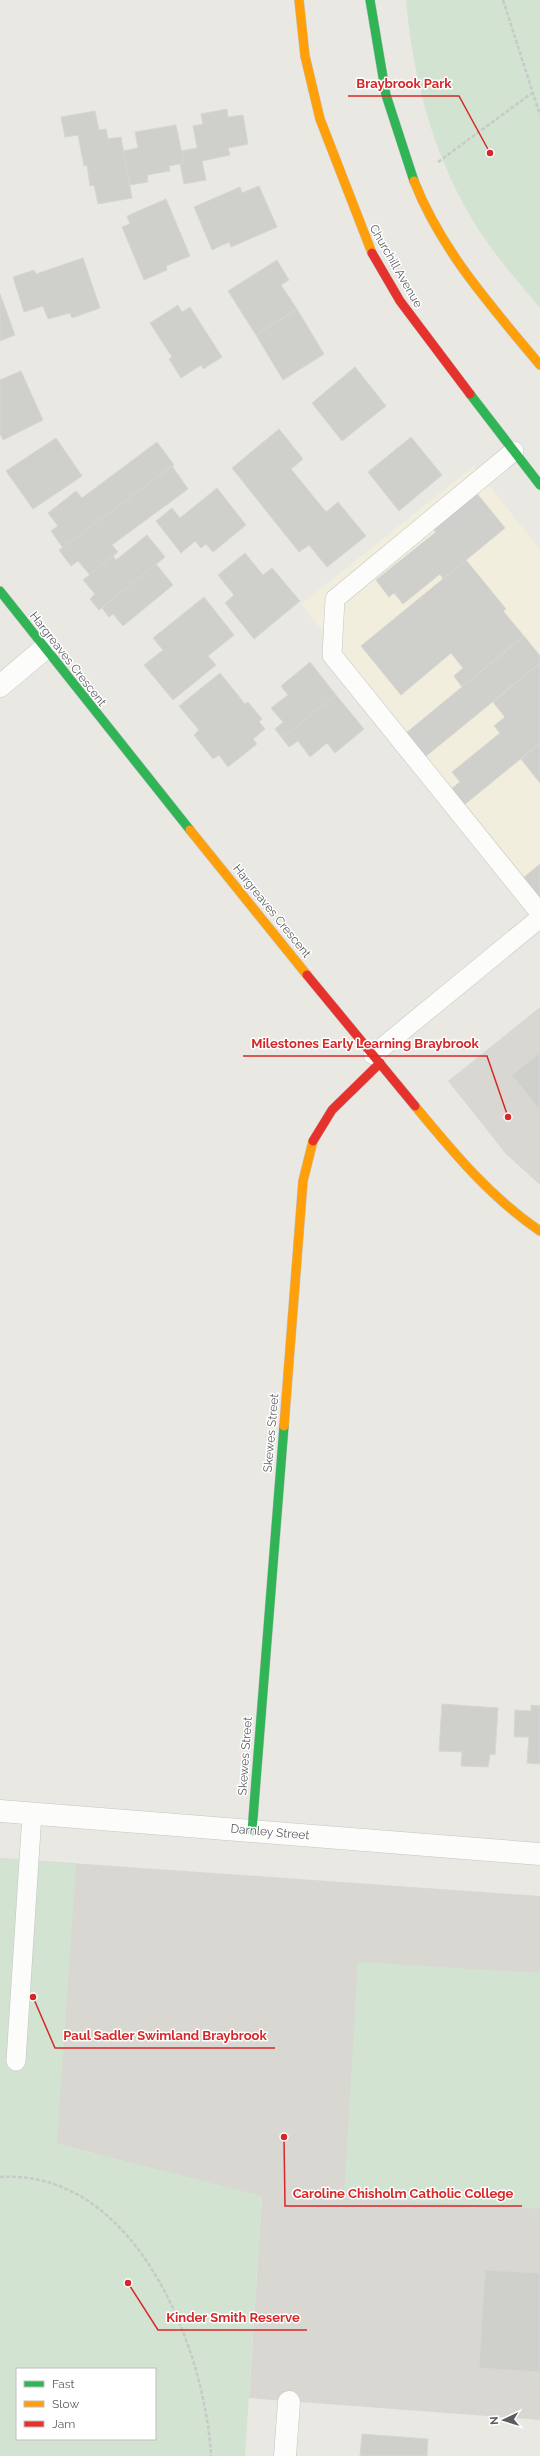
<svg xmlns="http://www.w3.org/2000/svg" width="540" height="2456" font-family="Raleway,sans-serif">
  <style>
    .commercial { fill: #f2eedd }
    .education { fill: #d9d7d2 }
    .green { fill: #d2e3d1; fill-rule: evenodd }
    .building { fill: #cfcfcc; stroke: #d7d6d2 }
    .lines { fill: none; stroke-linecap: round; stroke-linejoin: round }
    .lane-casing { stroke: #c5c4c4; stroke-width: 20 }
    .street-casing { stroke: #c5c4c4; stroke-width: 23 }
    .fast-casing { stroke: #c5c5c5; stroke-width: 10 }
    .slow-casing { stroke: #c5c5c5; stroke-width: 10 }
    .jam-casing { stroke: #c5c5c5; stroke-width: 10 }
    .path { stroke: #c7cac8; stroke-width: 2.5; stroke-dasharray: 4 2; stroke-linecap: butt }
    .lane { stroke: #fcfcfb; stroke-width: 19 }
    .street { stroke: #fcfcfb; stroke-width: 22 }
    .fast { stroke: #30b455; stroke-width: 9 }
    .slow { stroke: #ff9f0a; stroke-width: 9 }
    .jam { stroke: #e5322d; stroke-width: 9 }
    .labels { text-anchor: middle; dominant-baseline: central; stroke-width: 3; stroke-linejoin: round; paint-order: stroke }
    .street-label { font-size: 12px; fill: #5a5c60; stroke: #fff }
    .leader { fill: none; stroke: #d62828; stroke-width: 1.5 }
    .callout-dot { fill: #d62828; stroke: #fff; stroke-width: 1.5 }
    .callout-label { font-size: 13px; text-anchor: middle; font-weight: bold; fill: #d62828; stroke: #fff; stroke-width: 3; stroke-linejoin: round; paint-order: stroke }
  </style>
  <rect width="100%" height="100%" fill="#e9e8e3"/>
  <path class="commercial" d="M474 466 540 550V900L301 604Z"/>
  <g class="education">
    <path d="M540 1007V1185L506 1154 448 1081Z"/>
    <path d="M0 1858 540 1896V2420L249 2398 262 2197 0 2129Z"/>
  </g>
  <g class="green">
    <path d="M406 0H540V308C516 279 491 251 472 219 432 151 413 78 406 0Z"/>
    <path d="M0 1858 76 1864 57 2144 262 2196 245 2456H0ZM17 2369H155V2439H17Z"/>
    <path d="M358 1962 540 1973V2209L344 2197Z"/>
  </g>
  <g class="building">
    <path d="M227 109 228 117 243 115 248 144 228 148 230 155 202 161 206 180 184 184 180 163H184L181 151 197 148 193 126 203 124 201 114Z"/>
    <path d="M95 111 99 130 106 129 108 139 121 137 132 198 98 204 94 185 90 186 87 165 84 166 78 135 65 137 61 117Z"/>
    <path d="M176 125 184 163 169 166 170 171 147 175 148 182 130 185 123 151 138 148 135 132Z"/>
    <path d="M259 186 277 227 231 247 229 242 212 250 194 207 240 187 242 193Z"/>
    <path d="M166 199 190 256 166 266 167 270 144 280 122 227 130 224 127 216Z"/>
    <path d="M83 258 100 308 72 318 70 313 48 319 43 306 24 312 13 277 34 270 36 274Z"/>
    <path d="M277 260 289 280 281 285 297 309 256 335 228 291Z"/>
    <path d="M0 294 15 335 0 341Z"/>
    <path d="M178 305 182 312 190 307 222 357 203 369 201 365 181 378 169 359 172 357 150 323Z"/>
    <path d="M297 309 324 354 283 380 256 335Z"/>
    <path d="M355 367 386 406 342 441 312 403Z"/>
    <path d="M21 371 43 420 3 440 0 434V380Z"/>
    <path d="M279 429 303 459 291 469 326 512 338 502 366 536 327 567 309 545 299 552 232 468Z"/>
    <path d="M411 437 442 475 399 511 368 472Z"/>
    <path d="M56 438 82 476 33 509 6 471Z"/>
    <path d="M157 442 174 465 63 548 51 531 58 526 48 513 76 491 82 498Z"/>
    <path d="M172 466 188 489 112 545 118 552 90 575 78 561 71 566 59 550Z"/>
    <path d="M217 488 246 525 213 552 206 544 201 548 195 541 181 553 156 521 172 508 180 518Z"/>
    <path d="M475 491 505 528 443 579 440 574 403 604 394 593 389 597 376 580 436 532 431 527Z"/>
    <path d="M147 535 165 557 99 610 90 599 95 594 83 580 113 556 116 560Z"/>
    <path d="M245 553 263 575 272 568 300 601 254 639 225 603 234 595 218 575Z"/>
    <path d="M466 560 506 609 503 611 524 636 462 687 454 676 463 668 451 653 401 695 361 646Z"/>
    <path d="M156 564 173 585 123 626 113 614 109 617 102 608Z"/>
    <path d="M204 597 234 635 208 656 216 665 173 700 144 665 163 650 153 638Z"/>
    <path d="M524 636 540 656V663L425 757 406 733Z"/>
    <path d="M310 662 336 695 282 738 275 729 283 722 271 708 288 695 281 686Z"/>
    <path d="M540 663V743L464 805 451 789 460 782 452 772 500 733 494 726 505 717 493 702Z"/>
    <path d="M220 673 245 704 248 702 262 719 259 722 265 729 253 739 257 744 228 767 219 755 213 759 194 735 199 730 179 706Z"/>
    <path d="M336 695 364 729 335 753 327 743 310 757 298 741 289 747 282 738Z"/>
    <path d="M540 743V783L521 759Z"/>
    <path d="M540 864V898L523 878Z"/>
    <path d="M540 1053V1110L512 1075Z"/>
    <path d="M442 1704 498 1708 495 1755 490 1754 488 1767 461 1766 462 1752 439 1751Z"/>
    <path d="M531 1705 540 1706V1764L527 1763 529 1737H514L515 1710 531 1711Z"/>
    <path d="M485 2270 540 2273V2372L479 2368Z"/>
    <path d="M362 2434 428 2439 427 2456H360Z"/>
  </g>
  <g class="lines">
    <defs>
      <g id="lane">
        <path d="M514 451 335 599 332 655 540 913"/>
        <path d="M373 1055 540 918"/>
        <path d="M16 2061 32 1814"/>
      </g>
      <g id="street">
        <path d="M0 686 44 649"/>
        <path d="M0 1811 540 1854"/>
        <path d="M285 2456 289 2402"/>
      </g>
      <g id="fast">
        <path d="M370 0 386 95 414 181"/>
        <path d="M470 394 540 485"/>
        <path d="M0 591 190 830"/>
        <path d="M252 1831 284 1426"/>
      </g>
      <g id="slow">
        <path d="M299 0 305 56 320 119 372 253"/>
        <path d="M414 181C442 252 492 307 540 365"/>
        <path d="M190 830 307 975"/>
        <path d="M415 1106C453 1152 490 1197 540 1231"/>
        <path d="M284 1426 303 1181 313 1141"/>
      </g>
      <g id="jam">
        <path d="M372 253 400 301 470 394"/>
        <path d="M307 975 415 1106"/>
        <path d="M313 1141 332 1110 380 1063"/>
      </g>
    </defs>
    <use href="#lane" class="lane-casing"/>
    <use href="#street" class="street-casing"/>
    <use href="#fast" class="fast-casing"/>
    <use href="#slow" class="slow-casing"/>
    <use href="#jam" class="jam-casing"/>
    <g class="path">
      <path d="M503 0 540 115"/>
      <path d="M438 162 532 93"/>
      <path d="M0 2177C134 2168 205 2346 211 2456"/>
    </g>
    <use href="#lane" class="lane"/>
    <use href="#street" class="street"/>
    <use href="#fast" class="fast"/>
    <use href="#slow" class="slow"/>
    <use href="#jam" class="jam"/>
  </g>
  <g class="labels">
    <g class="street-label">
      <text transform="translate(396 266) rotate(60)">Churchill Avenue</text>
      <text transform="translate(68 659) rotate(52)">Hargreaves Crescent</text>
      <text transform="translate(272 911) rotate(51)">Hargreaves Crescent</text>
      <text transform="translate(271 1433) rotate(-85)">Skewes Street</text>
      <text transform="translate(245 1756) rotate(-86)">Skewes Street</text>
      <text transform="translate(270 1832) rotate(5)">Darnley Street</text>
    </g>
  </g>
  <path class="leader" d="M490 153L459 96H348M508 1117L487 1056H243M33 1997L55 2048H275M284 2137L285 2206H522M128 2283L158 2330H307"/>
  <g class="callout-dot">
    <circle cx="490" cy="153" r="4"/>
    <circle cx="508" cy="1117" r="4"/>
    <circle cx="33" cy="1997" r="4"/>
    <circle cx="284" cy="2137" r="4"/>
    <circle cx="128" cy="2283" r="4"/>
  </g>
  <g class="callout-label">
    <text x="404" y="88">Braybrook Park</text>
    <text x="365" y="1048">Milestones Early Learning Braybrook</text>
    <text x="165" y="2040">Paul Sadler Swimland Braybrook</text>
    <text x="403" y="2198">Caroline Chisholm Catholic College</text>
    <text x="233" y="2322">Kinder Smith Reserve</text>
  </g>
  <rect x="16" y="2368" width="140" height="72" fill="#ffffff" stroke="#bdbebf"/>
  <rect x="24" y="2381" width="20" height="6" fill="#30b455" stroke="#bdbebf"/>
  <text x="52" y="2388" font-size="12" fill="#5a5c60">Fast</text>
  <rect x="24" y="2401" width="20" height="6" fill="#ff9f0a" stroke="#bdbebf"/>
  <text x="52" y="2408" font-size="12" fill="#5a5c60">Slow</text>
  <rect x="24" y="2421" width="20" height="6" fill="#e5322d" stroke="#bdbebf"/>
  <text x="52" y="2428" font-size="12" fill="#5a5c60">Jam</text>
  <g transform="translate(504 2420) rotate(266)" stroke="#ffffff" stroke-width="3" paint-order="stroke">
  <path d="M0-3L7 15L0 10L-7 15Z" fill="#5a5c60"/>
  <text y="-6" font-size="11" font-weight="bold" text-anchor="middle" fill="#5a5c60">N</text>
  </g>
</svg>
